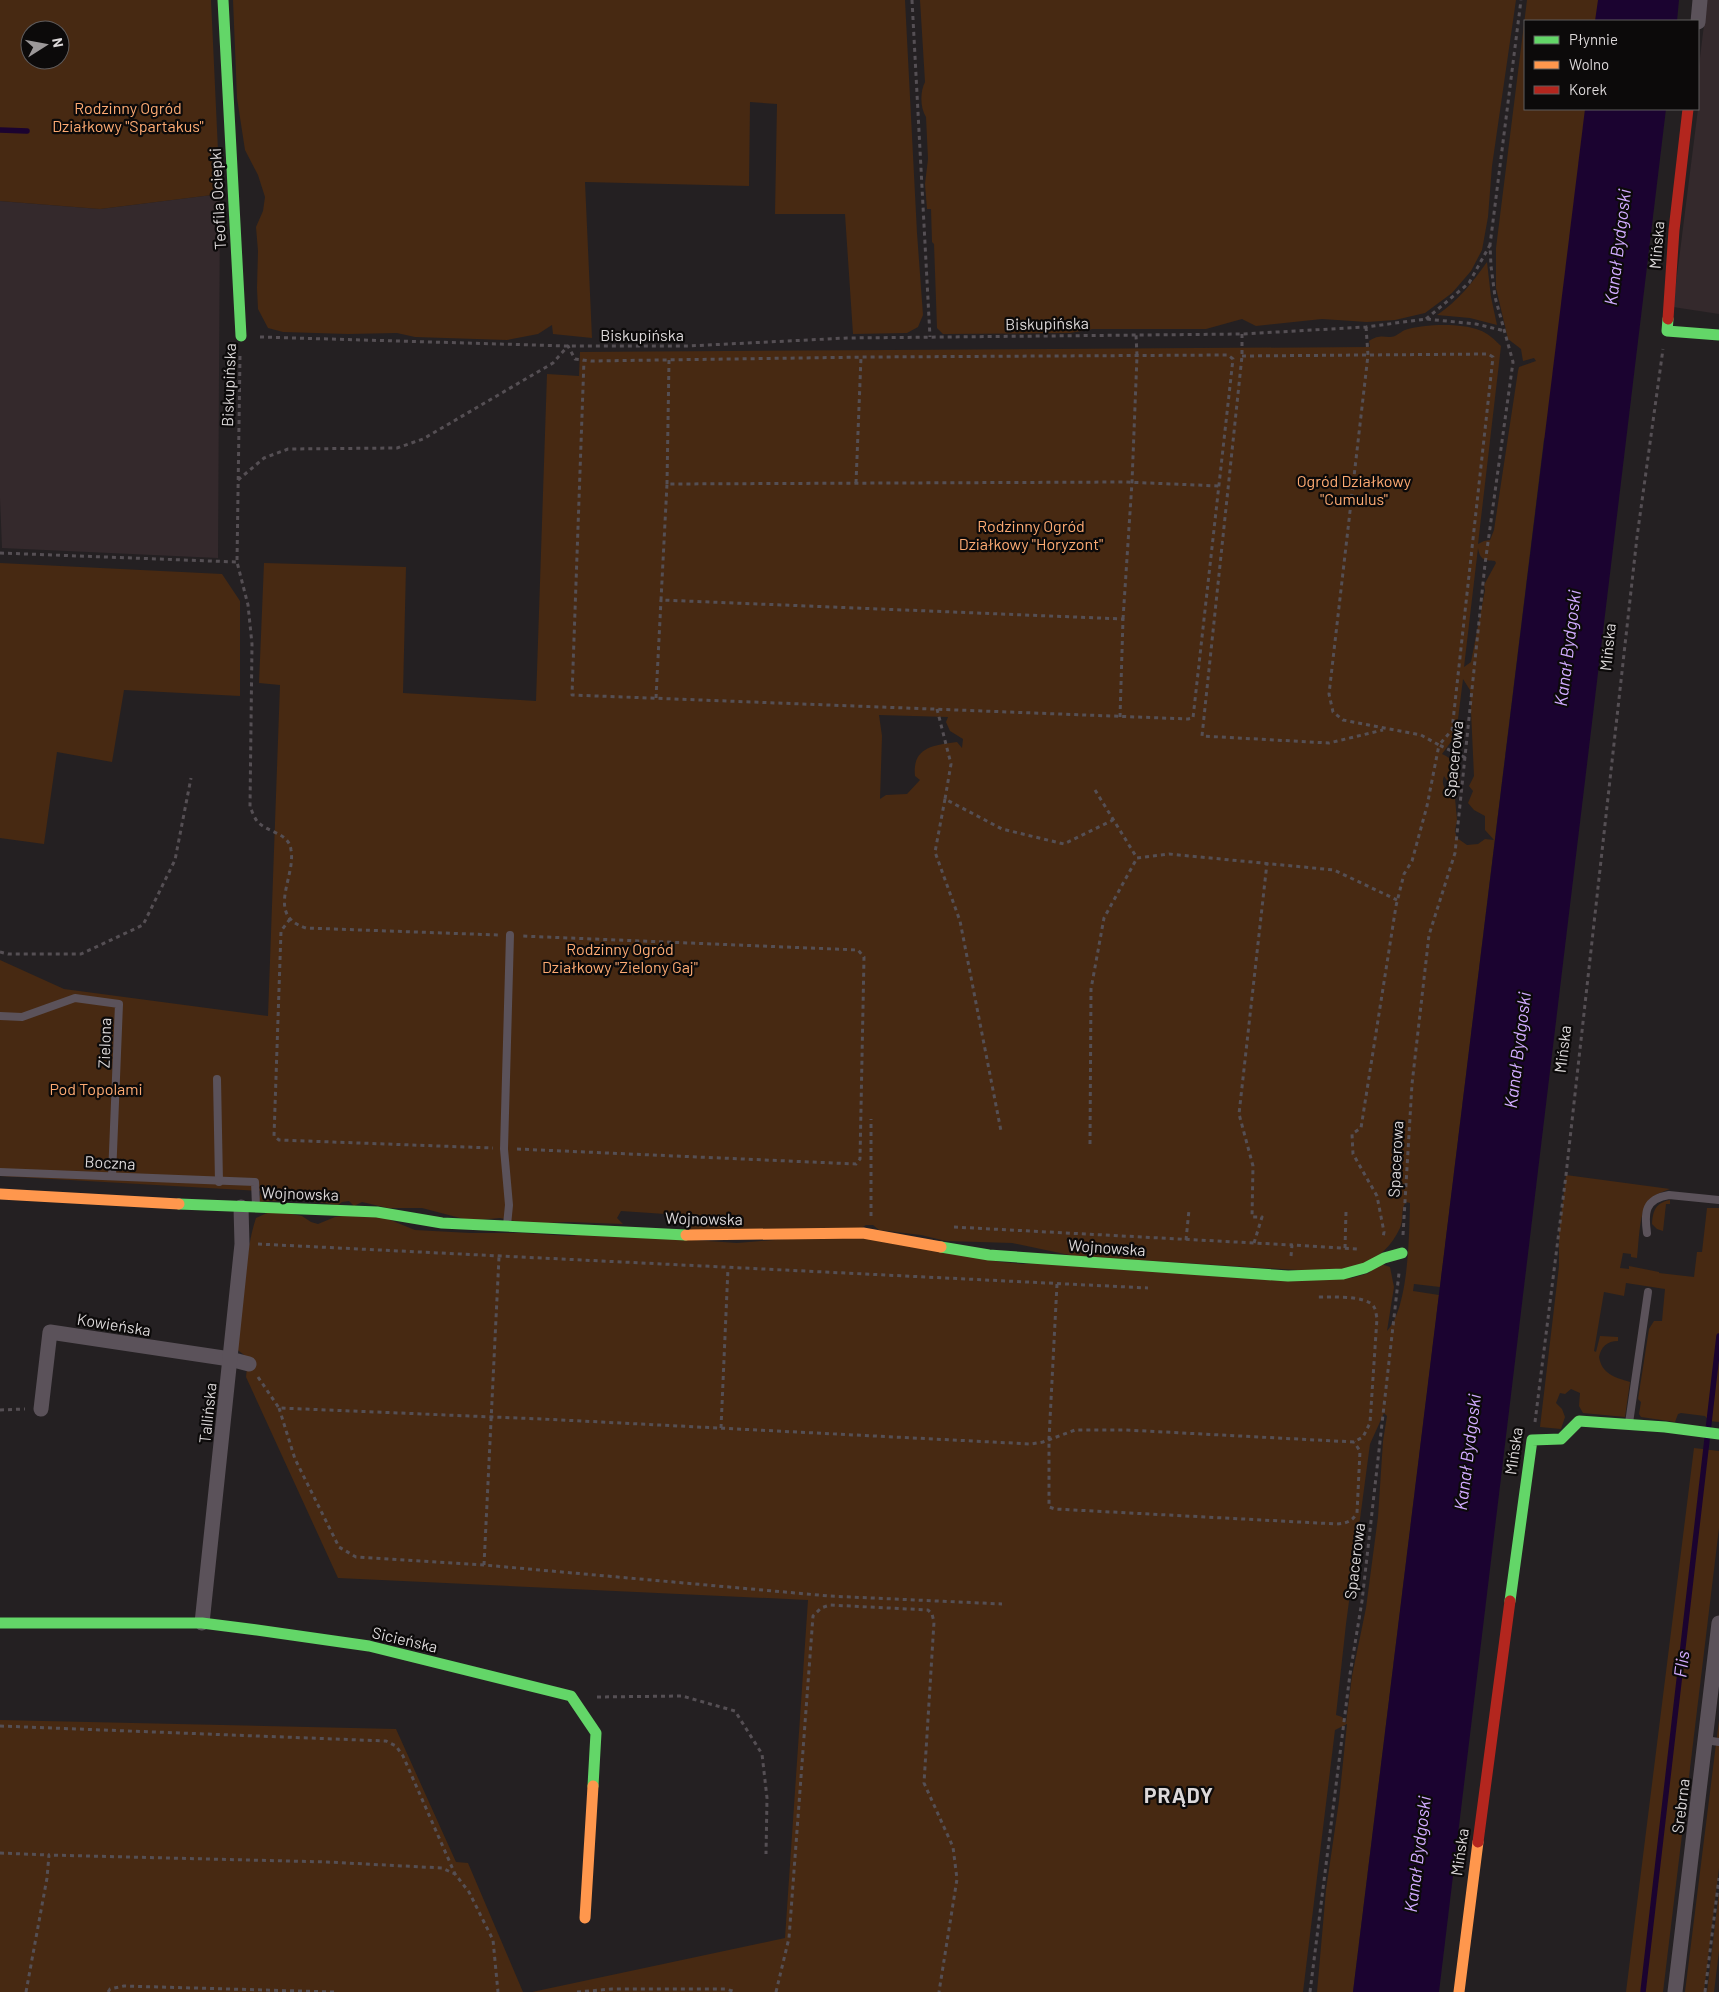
<svg xmlns="http://www.w3.org/2000/svg" width="1719" height="1992" font-family="Barlow,sans-serif">
  <style>
    .built { fill: #34292c }
    .green { fill: #472912; fill-rule: evenodd }
    .water { fill: #1b0330 }
    .lines { fill: none; stroke-linecap: round; stroke-linejoin: round }
    .stream { stroke: #1b0330; stroke-width: 5.5 }
    .path { stroke: #554f54; stroke-width: 3; stroke-dasharray: 4 4; stroke-linecap: butt }
    .lane { stroke: #5b525a; stroke-width: 8 }
    .street { stroke: #5b525a; stroke-width: 15 }
    .fast { stroke: #63d668; stroke-width: 11 }
    .slow { stroke: #ff974d; stroke-width: 11 }
    .jam { stroke: #b3261e; stroke-width: 11 }
    .labels { text-anchor: middle; dominant-baseline: central; stroke-width: 4.5; stroke-linejoin: round; paint-order: stroke }
    .park-label { font-size: 16px; fill: #feab73; stroke: #0c0a0a }
    .street-label { font-size: 16px; fill: #dcd8d9; stroke: #0c0a0a }
    .water-label { font-size: 18px; font-style: italic; fill: #d1abff; stroke: #0c0a0a }
    .district-label { font-size: 21px; font-weight: bold; letter-spacing: 1px; fill: #dcd8d9; stroke: #0c0a0a }
  </style>
  <rect width="100%" height="100%" fill="#242022"/>
  <g class="built">
    <path d="M1707 0H1719V314L1673 307 1698 109V74Z"/>
    <path d="M220 194 218 558 2 548 0 498V201L100 209Z"/>
  </g>
  <g class="green">
    <path d="M0 0H211L220 194 100 209 0 201ZM30 30H60V60H30Z"/>
    <path d="M233 0H905L917 233 923 315 918 327 907 333 853 334 845 214H775L777 104 750 102 749 186 585 182 592 338 553 334 552 325 538 334 507 340 415 337 397 333 348 334 283 332 268 328 258 309 257 288 258 251 256 227 263 211 265 197 258 175 245 150 237 98Z"/>
    <path d="M920 0H1516L1492 166 1488 217 1482 250 1471 271 1452 293 1425 313 1395 320 1367 322 1322 319 1256 326 1242 319 1206 329H1093L1070 333 943 334 937 328 934 244 932 242 931 209H927L925 184 928 159 926 117C920 107 920 92 925 82Z"/>
    <path d="M1527 0H1602L1599 7 1597 21H1525V109H1587V117L1593 120 1592 123 1588 122 1585 126 1583 156 1586 164 1585 172 1580 174V187L1583 192 1577 200 1579 208 1577 230 1572 246 1573 257 1568 269 1561 355C1554 373 1549 409 1553 429L1544 439 1440 1287 1414 1284 1413 1291 1439 1295 1353 1992H1317L1326 1890 1339 1801 1347 1724 1335 1730 1303 1992H532L785 1938 808 1600 338 1578 246 1377 248 1358C242 1353 234 1349 232 1341 229 1329 240 1320 242 1309 246 1278 246 1248 256 1218L267 1213H286L302 1216 311 1222 318 1224 335 1217 354 1214 378 1215 415 1230 470 1233H523L569 1236 587 1234 627 1235 634 1231 645 1232 658 1236 660 1239H678L737 1243 825 1236 898 1241 962 1253 976 1258 1001 1262 1022 1264 1058 1262 1272 1280 1352 1278 1369 1273 1374 1267 1381 1264 1390 1267 1394 1287 1387 1331C1409 1307 1409 1235 1410 1203L1406 1202C1400 1210 1404 1219 1400 1228 1382 1266 1351 1270 1314 1271L1074 1256 1012 1243 946 1241 921 1235 879 1230 873 1225H866L861 1228C843 1228 826 1229 808 1232 800 1233 796 1228 785 1232L783 1236 775 1238 769 1231 694 1232 689 1227 687 1222 679 1220 680 1215 621 1211 617 1218 623 1224 567 1222 529 1224 500 1218 478 1220 464 1219 422 1208H388L362 1202 354 1206 349 1201 342 1202 338 1205 297 1199 258 1202 261 1191 0 1176V960L64 989 268 1016 280 685 259 683 264 563 406 567 403 693 536 701 547 374 579 376 580 352 1370 347 1369 341C1381 333 1386 339 1395 336 1399 334 1402 331 1405 330 1425 324 1460 323 1479 330 1488 333 1495 340 1501 346L1478 544 1484 541 1490 540 1494 530 1518 371 1519 367 1536 361 1534 358 1523 361 1521 349 1508 339 1496 288V248ZM1478 548C1480 560 1484 560 1495 561L1496 563 1484 585 1485 590 1471 662 1464 667ZM1463 679 1470 690 1474 776 1469 786 1473 791 1468 803 1474 810 1485 816V830L1494 840 1485 839 1478 844 1467 845 1457 838 1455 831 1457 820 1455 798C1447 792 1440 786 1444 776L1448 782 1457 787C1465 773 1454 759 1442 754L1456 735ZM879 715 948 717 946 722 950 731 963 739 962 748 957 742C934 745 912 747 915 776L920 780 907 794 886 795 880 799 882 736ZM1384 1413 1387 1416 1383 1441 1378 1517 1366 1608 1352 1676 1346 1723 1342 1717 1336 1715 1346 1624 1370 1444Z"/>
    <path d="M1487 262 1491 297 1497 325 1470 318 1437 315C1458 301 1472 283 1487 262Z"/>
    <path d="M0 563 222 574 240 601V696L124 690 112 762 57 752 44 844 0 838Z"/>
    <path d="M1566 1175 1670 1189C1662 1192 1655 1194 1649 1200 1639 1210 1639 1243 1637 1258L1631 1257V1254L1623 1253 1620 1268 1629 1269V1266L1659 1272V1273L1694 1277 1697 1252H1702L1707 1208H1719V1422L1709 1421 1705 1416 1681 1413 1678 1414 1675 1422 1641 1417 1639 1414 1641 1402 1638 1399 1649 1329 1654 1321H1662L1665 1289 1626 1283 1624 1296 1604 1292 1594 1351 1596 1352 1600 1336 1618 1337V1341C1607 1341 1601 1347 1599 1357 1602 1374 1614 1377 1630 1382L1625 1417 1583 1413 1579 1406 1580 1393 1571 1389 1565 1394 1560 1393 1556 1403 1562 1409 1565 1417 1561 1429 1540 1427 1559 1266V1232Z"/>
    <path d="M1670 1200V1204H1666L1663 1231 1657 1229 1652 1224C1653 1211 1655 1203 1670 1200Z"/>
    <path d="M1694 1448 1719 1451V1528L1663 1992H1626Z"/>
    <path d="M0 1720 396 1729 456 1862 468 1863 523 1992H0Z"/>
    <path d="M1719 1720V1868L1704 1992H1685Z"/>
    <path d="M1719 1891V1951L1714 1992H1707Z"/>
  </g>
  <g class="water">
    <path d="M1598 0H1679L1677 21H1595Z"/>
    <path d="M1585 109H1666L1439 1992H1353Z"/>
  </g>
  <g class="lines">
    <g class="stream">
      <path d="M0 130 27 131"/>
      <path d="M1643 1992 1719 1336"/>
    </g>
    <g class="path">
      <path d="M912 0 930 337"/>
      <path d="M1426 319 1469 283 1490 245"/>
      <path d="M1366 327 1368 355 1329 694 1333 712 1343 720 1421 735 1439 745 1427 806 1412 861 1404 874 1396 906 1361 1128 1352 1134 1353 1154 1377 1196 1384 1232 1383 1238"/>
      <path d="M1242 334V356L1202 736 1329 743 1383 730"/>
      <path d="M260 337 568 346H688L847 338 1242 334 1366 327 1426 319 1476 324 1505 331"/>
      <path d="M240 356 237 562 248 605 252 644 250 807C252 811 254 817 257 821 267 833 289 832 291 850 296 878 265 915 306 928L498 935"/>
      <path d="M1242 356 1488 354 1493 357 1452 730 1439 745 1466 758"/>
      <path d="M238 480 264 458 288 449 397 448 423 439 553 363 568 346 575 359 591 361 869 357 1228 355 1233 359 1193 718 1188 719 572 695 584 360"/>
      <path d="M856 483 861 357"/>
      <path d="M667 484 669 360"/>
      <path d="M0 553 237 562"/>
      <path d="M1123 619 1132 482 1137 356 1136 335"/>
      <path d="M656 698 661 600"/>
      <path d="M937 709 951 764 945 799 1002 829 1064 844 1113 820"/>
      <path d="M1120 717 1123 619 661 600 667 484 1125 482 1219 486"/>
      <path d="M1095 790 1137 858 1169 854 1334 870 1397 900"/>
      <path d="M945 799 935 852 960 921 1001 1131"/>
      <path d="M290 919 281 931 274 1136 279 1140 493 1148"/>
      <path d="M0 952 8 954H81L143 925 175 860 191 778"/>
      <path d="M1090 1144 1091 989 1104 918 1137 858"/>
      <path d="M517 1149 856 1164 860 1159 864 957 858 950 522 936"/>
      <path d="M871 1216V1119"/>
      <path d="M954 1227 1292 1245"/>
      <path d="M1403 1235 1412 1084 1429 935 1455 853 1485 564 1513 362 1495 297 1491 266 1490 245 1521 0"/>
      <path d="M1186 1240 1189 1210"/>
      <path d="M1254 1243 1262 1217H1252L1253 1166 1239 1114 1267 863"/>
      <path d="M258 1244 1148 1288"/>
      <path d="M1345 1248 1346 1212"/>
      <path d="M1291 1256 1292 1245 1357 1249"/>
      <path d="M1057 1284 1049 1439V1507L1055 1509 1337 1524C1346 1523 1352 1522 1357 1513L1360 1451 1354 1442"/>
      <path d="M258 1377 279 1408 542 1419 1031 1444 1043 1442 1075 1430H1126L1354 1442 1363 1437 1370 1423 1377 1318C1376 1315 1376 1310 1374 1307 1368 1295 1329 1297 1317 1297"/>
      <path d="M279 1408 295 1459 339 1547 356 1557 484 1565 829 1596 1002 1604"/>
      <path d="M0 1410 25 1409"/>
      <path d="M1535 1422 1566 1175 1637 537 1663 349"/>
      <path d="M721 1428 728 1268"/>
      <path d="M484 1565 499 1257"/>
      <path d="M597 1697 682 1696 735 1711 762 1754 767 1798 766 1854"/>
      <path d="M0 1726 386 1741 396 1746 403 1756 455 1874"/>
      <path d="M0 1853 49 1855"/>
      <path d="M26 1992 47 1878 49 1855 327 1862 442 1868 455 1874 469 1892 493 1940 498 1992"/>
      <path d="M108 1992 110 1989 124 1986 334 1992"/>
      <path d="M577 1992 612 1989H726L736 1992"/>
      <path d="M776 1992 789 1938 813 1616 821 1608 830 1605 928 1610 932 1614 934 1622 924 1783 953 1847 957 1879 939 1992"/>
      <path d="M1310 1992 1350 1674 1362 1601 1399 1273"/>
      <path d="M1705 1992 1719 1878"/>
    </g>
    <g class="lane">
      <path d="M0 1016 22 1017 75 998 119 1004 112 1176"/>
      <path d="M217 1079 219 1182"/>
      <path d="M0 1172 255 1182 256 1206"/>
      <path d="M507 1225 509 1205 504 1149 510 935"/>
      <path d="M1647 1233C1644 1212 1645 1199 1669 1195L1719 1200"/>
      <path d="M1629 1423 1648 1292"/>
      <path d="M1705 1740 1719 1742"/>
    </g>
    <g class="street">
      <path d="M1698 22 1700 0"/>
      <path d="M41 1409 50 1332 230 1359 249 1364"/>
      <path d="M202 1623 242 1244 241 1207"/>
      <path d="M1675 1992 1719 1623"/>
    </g>
    <g class="fast">
      <path d="M223 0 241 336"/>
      <path d="M1668 319 1667 331 1719 335"/>
      <path d="M179 1204 377 1212 442 1223 686 1235"/>
      <path d="M941 1247 989 1255 1288 1276 1343 1274 1365 1268 1384 1258 1402 1253"/>
      <path d="M1510 1601 1532 1440 1561 1439 1579 1421 1665 1427 1719 1434"/>
      <path d="M0 1623H202L257 1630 369 1646 571 1696 596 1733 593 1786"/>
    </g>
    <g class="slow">
      <path d="M0 1194 179 1204"/>
      <path d="M686 1235 863 1233 941 1247"/>
      <path d="M585 1918 593 1786"/>
      <path d="M1459 1992 1478 1842"/>
    </g>
    <g class="jam">
      <path d="M1668 319 1674 230 1688 109"/>
      <path d="M1478 1842 1510 1601"/>
    </g>
  </g>
  <g class="labels">
    <g class="park-label">
      <text x="128" y="107">Rodzinny Ogród<tspan x="128" dy="18">Działkowy "Spartakus"</tspan></text>
      <text x="1354" y="480">Ogród Działkowy<tspan x="1354" dy="18">"Cumulus"</tspan></text>
      <text x="1031" y="525">Rodzinny Ogród<tspan x="1031" dy="18">Działkowy "Horyzont"</tspan></text>
      <text x="620" y="948">Rodzinny Ogród<tspan x="620" dy="18">Działkowy "Zielony Gaj"</tspan></text>
      <text x="96" y="1088">Pod Topolami</text>
    </g>
    <g class="street-label">
      <text transform="translate(217 199) rotate(-93)">Teofila Ociepki</text>
      <text transform="translate(1656 245) rotate(-85)">Mińska</text>
      <text transform="translate(1047 323) rotate(-1)">Biskupińska</text>
      <text x="642" y="334">Biskupińska</text>
      <text transform="translate(228 385) rotate(-88)">Biskupińska</text>
      <text transform="translate(1607 647) rotate(-84)">Mińska</text>
      <text transform="translate(1453 759) rotate(-84)">Spacerowa</text>
      <text transform="translate(104 1043) rotate(-88)">Zielona</text>
      <text transform="translate(1562 1049) rotate(-83)">Mińska</text>
      <text transform="translate(1395 1159) rotate(-87)">Spacerowa</text>
      <text transform="translate(110 1162) rotate(3)">Boczna</text>
      <text transform="translate(300 1193) rotate(2)">Wojnowska</text>
      <text transform="translate(704 1218) rotate(1)">Wojnowska</text>
      <text transform="translate(1107 1247) rotate(4)">Wojnowska</text>
      <text transform="translate(114 1324) rotate(9)">Kowieńska</text>
      <text transform="translate(207 1413) rotate(-84)">Tallińska</text>
      <text transform="translate(1513 1451) rotate(-82)">Mińska</text>
      <text transform="translate(1354 1561) rotate(-83)">Spacerowa</text>
      <text transform="translate(405 1639) rotate(13)">Sicieńska</text>
      <text transform="translate(1680 1806) rotate(-83)">Srebrna</text>
      <text transform="translate(1459 1852) rotate(-82)">Mińska</text>
    </g>
    <g class="water-label">
      <text transform="translate(1617 247) rotate(-83)">Kanał Bydgoski</text>
      <text transform="translate(1567 648) rotate(-83)">Kanał Bydgoski</text>
      <text transform="translate(1517 1050) rotate(-83)">Kanał Bydgoski</text>
      <text transform="translate(1467 1452) rotate(-83)">Kanał Bydgoski</text>
      <text transform="translate(1681 1664) rotate(-83)">Flis</text>
      <text transform="translate(1417 1854) rotate(-83)">Kanał Bydgoski</text>
    </g>
    <g class="district-label">
      <text x="1179" y="1794">PRĄDY</text>
    </g>
  </g>
  <rect x="1524" y="20" width="175" height="90" fill="#0c0a0a" stroke="#5f5c5d"/>
  <rect x="1534" y="36" width="25" height="8" fill="#63d668" stroke="#5f5c5d"/>
  <text x="1569" y="45" font-size="15" fill="#dcd8d9">Płynnie</text>
  <rect x="1534" y="61" width="25" height="8" fill="#ff974d" stroke="#5f5c5d"/>
  <text x="1569" y="70" font-size="15" fill="#dcd8d9">Wolno</text>
  <rect x="1534" y="86" width="25" height="8" fill="#b3261e" stroke="#5f5c5d"/>
  <text x="1569" y="95" font-size="15" fill="#dcd8d9">Korek</text>
  <g transform="translate(45 45) rotate(79)"><circle r="24" fill="#0c0a0a" stroke="#5f5c5d"/>
  <path d="M0-4L9 19L0 12L-9 19Z" fill="#9c9899"/>
  <text y="-8" font-size="14" font-weight="bold" text-anchor="middle" fill="#dcd8d9">N</text>
  </g>
</svg>
